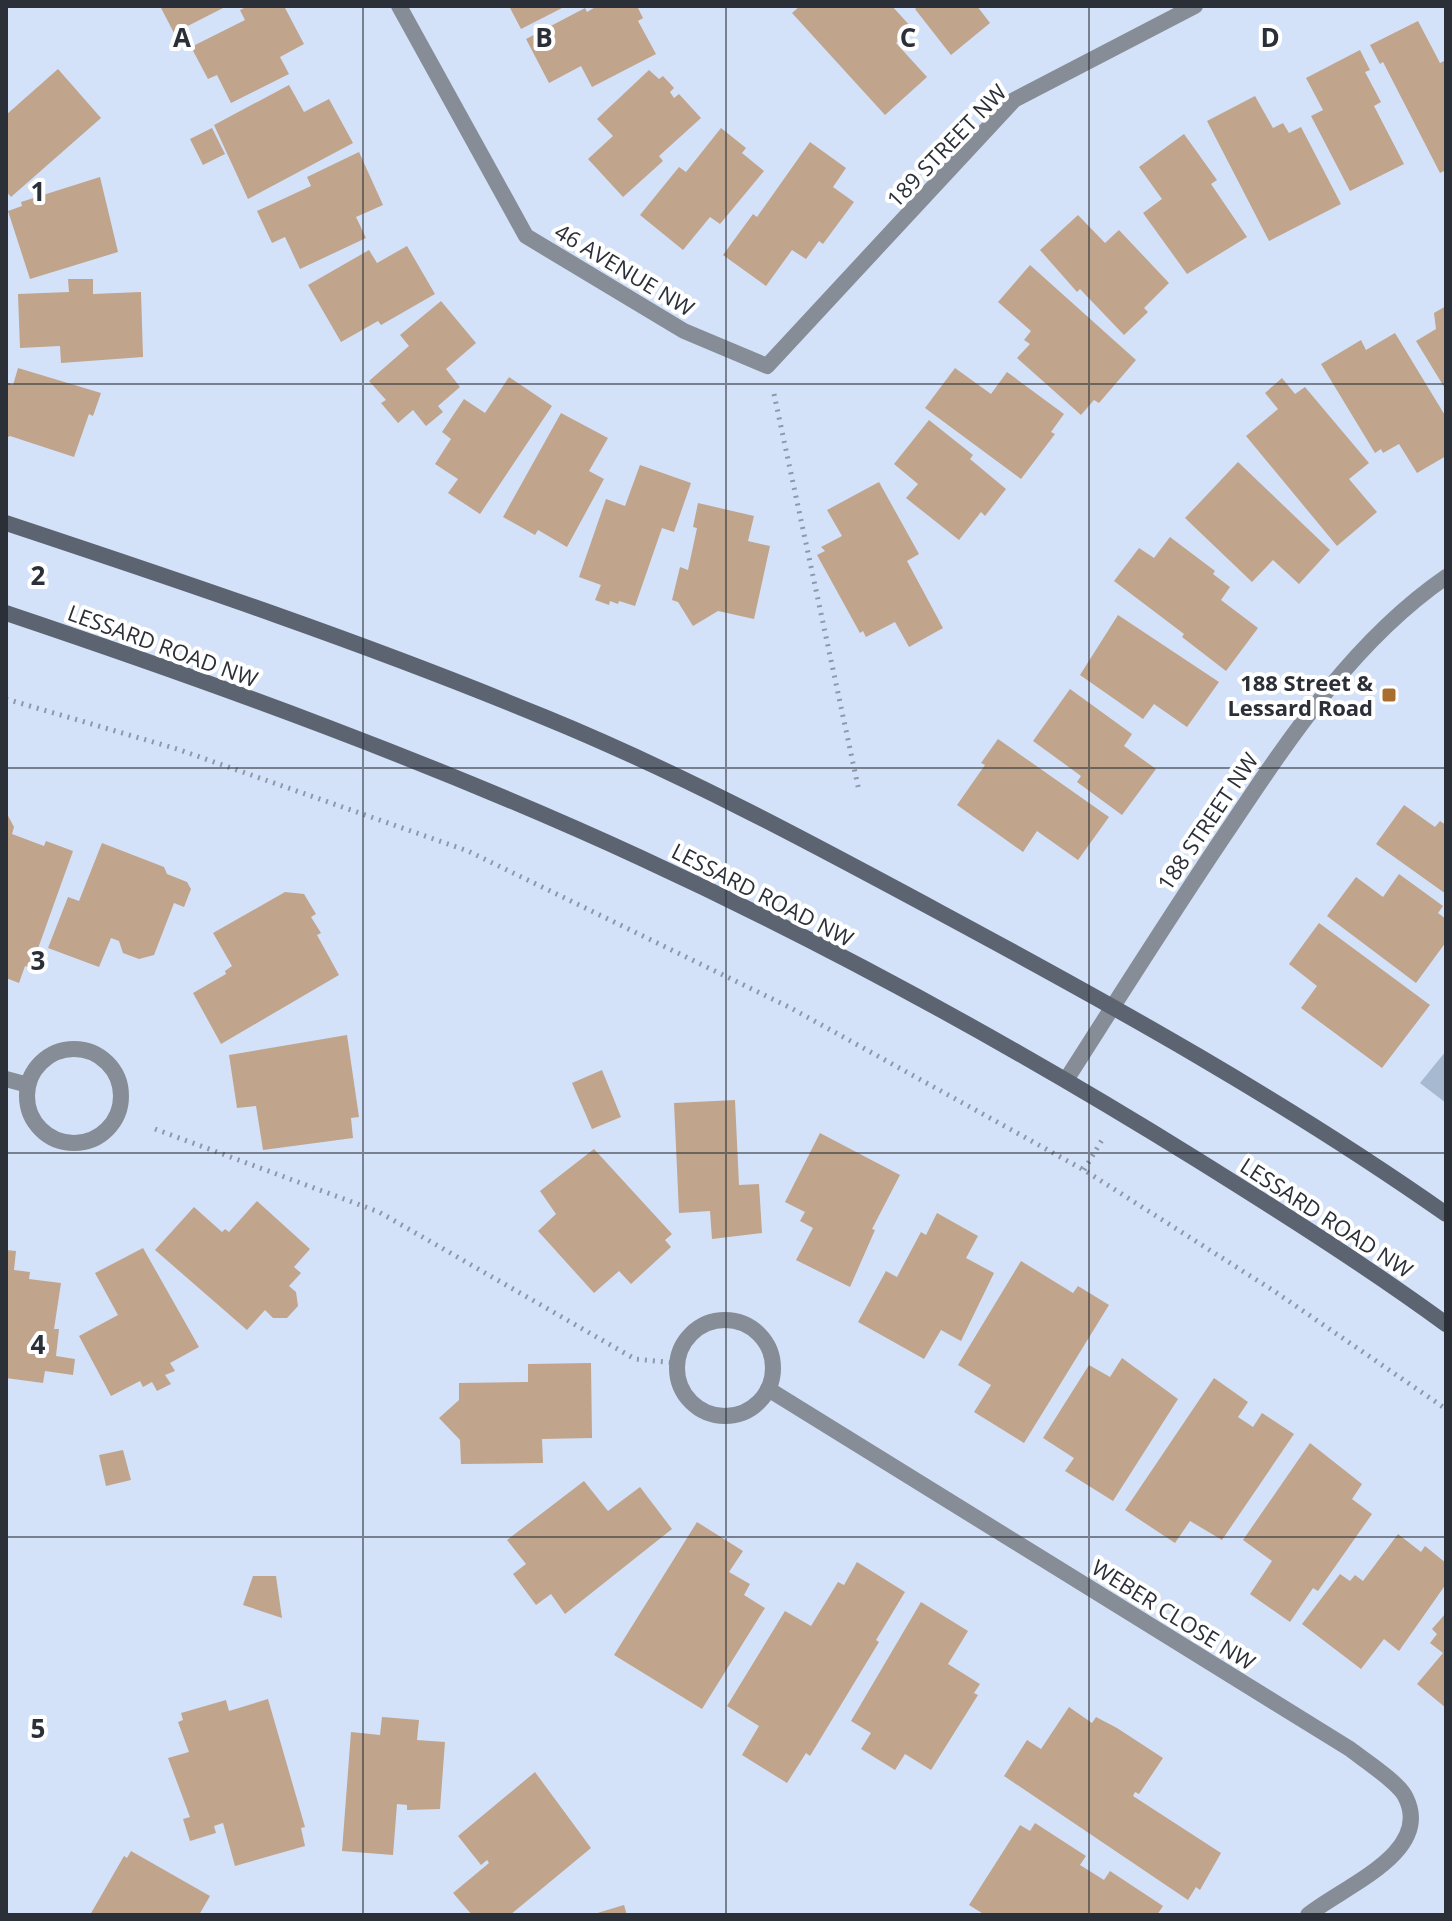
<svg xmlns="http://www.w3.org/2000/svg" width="1452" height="1921" font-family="'Open Sans',sans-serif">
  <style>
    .green { fill: #a7b8d1 }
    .building { fill: #c0a48c }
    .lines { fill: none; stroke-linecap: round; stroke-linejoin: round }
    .path { stroke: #8e98aa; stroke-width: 5; stroke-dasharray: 2 6; stroke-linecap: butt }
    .street { stroke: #878d96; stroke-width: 16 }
    .secondary { stroke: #5c6472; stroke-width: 16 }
    .grid { fill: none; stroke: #2a2f38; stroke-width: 2; stroke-opacity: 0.55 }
    .poi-dot { fill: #a96d30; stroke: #fff; stroke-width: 3 }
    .labels { text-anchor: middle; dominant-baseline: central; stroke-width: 8; stroke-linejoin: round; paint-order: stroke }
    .street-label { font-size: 22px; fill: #2a2f38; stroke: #fff }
    .poi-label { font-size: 22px; font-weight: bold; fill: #2a2f38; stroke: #fff; text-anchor: end }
    .grid-label { font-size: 26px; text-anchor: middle; font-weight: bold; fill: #2a2f38; stroke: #fff; stroke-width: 8; stroke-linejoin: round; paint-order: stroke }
  </style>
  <rect width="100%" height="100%" fill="#d4e2f9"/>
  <path class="green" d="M1446 1051V1103L1420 1083Z"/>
  <g class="building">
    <path d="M160 6H227L174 33Z"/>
    <path d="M248 6H284L304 44 280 57 289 74 231 103 217 75 208 79 191 47 245 20 240 10Z"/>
    <path d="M509 6H566L521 29Z"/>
    <path d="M597 6H637L643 18 638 21 656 54 592 87 581 66 549 83 526 39 585 8 587 12Z"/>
    <path d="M800 6H892L912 28 896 43 927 77 885 115 792 13Z"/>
    <path d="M919 6H977L990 23 951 55 915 9Z"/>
    <path d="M1418 21 1440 63 1446 60V170L1440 173 1383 62 1380 64 1370 45Z"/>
    <path d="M1360 50 1370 70 1365 72 1381 102 1374 106 1404 164 1350 191 1311 116 1323 110 1306 78Z"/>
    <path d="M58 69 101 118 11 197 6 191V115Z"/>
    <path d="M649 70 659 79 663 76 674 88 670 92 674 98 679 94 701 118 659 156 663 161 623 197 588 159 613 136 597 119Z"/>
    <path d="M289 85 304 112 329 99 353 143 248 199 214 125Z"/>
    <path d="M1255 96 1273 128 1283 123 1289 133 1301 127 1341 204 1269 241 1207 121Z"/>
    <path d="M212 128 225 154 203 165 190 139Z"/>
    <path d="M721 128 746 148 742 153 764 171 720 224 710 217 683 250 640 215 679 167 686 172Z"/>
    <path d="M1184 134 1217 180 1211 184 1247 237 1187 274 1143 213 1162 199 1139 167Z"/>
    <path d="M810 142 846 168 833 187 854 202 823 244 819 241 806 259 792 250 766 286 723 255 753 214 757 217Z"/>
    <path d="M359 152 383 205 356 217 366 238 300 269 285 237 272 243 257 211 311 186 307 177Z"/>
    <path d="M100 177 118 252 30 279 8 211 22 206 21 202Z"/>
    <path d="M1078 215 1105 243 1119 230 1169 283 1144 308 1148 312 1124 335 1080 289 1077 292 1040 250Z"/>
    <path d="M407 246 435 294 381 325 378 321 341 342 308 285 369 250 377 263Z"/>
    <path d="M1030 265 1136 360 1099 403 1094 400 1081 415 1017 358 1030 344 1024 340 1031 331 998 302Z"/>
    <path d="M68 279H93V294L141 292 143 357 61 363 60 346 20 348 18 294 69 292Z"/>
    <path d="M441 301 476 343 446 369 460 387 438 406 443 412 426 426 413 410 398 423 381 403 386 400 369 381 409 346 400 335Z"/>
    <path d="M1446 306V390L1416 341 1436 329 1434 313Z"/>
    <path d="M1395 333 1446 417V456L1417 473 1399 444 1383 453 1381 449 1375 453 1321 364 1361 340 1366 350Z"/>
    <path d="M18 368 101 393 93 416 89 414 74 457 10 436 6 438V382L13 385Z"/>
    <path d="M955 368 991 394 1007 372 1064 414 1051 432 1055 434 1021 479 925 408Z"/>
    <path d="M509 377 552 406 480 514 448 493 458 479 435 464 451 439 442 432 464 399 485 413Z"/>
    <path d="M1282 378 1295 394 1305 387 1369 463 1349 479 1377 512 1337 546 1246 436 1278 409 1265 393Z"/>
    <path d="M561 413 608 438 589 471 604 479 567 547 538 530 535 535 503 517Z"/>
    <path d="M929 420 973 455 970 459 1006 489 985 516 981 512 959 540 906 498 918 484 894 464Z"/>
    <path d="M1238 462 1330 550 1299 584 1273 560 1252 582 1185 518Z"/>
    <path d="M640 465 691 483 674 532 662 528 635 606 619 601 618 604 610 601 609 605 595 600 601 585 579 577 606 499 625 506Z"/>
    <path d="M879 482 919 554 907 561 943 628 909 647 895 622 866 637 863 631 860 633 817 555 825 551 821 547 842 536 827 510Z"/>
    <path d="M698 503 754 516 748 541 770 546 754 619 718 611 693 626 678 602 672 600 680 567 688 570 697 528 693 527Z"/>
    <path d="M1170 537 1215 571 1213 574 1230 587 1221 600 1258 628 1226 671 1182 637 1184 634 1114 581 1139 548 1154 558Z"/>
    <path d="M1118 615 1219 682 1187 727 1154 704 1143 719 1080 675Z"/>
    <path d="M1070 689 1132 734 1124 746 1156 769 1122 815 1077 782 1081 776 1033 741Z"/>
    <path d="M998 739 1109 817 1078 860 1037 831 1023 852 957 805 985 765 981 763Z"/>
    <path d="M1404 805 1435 827 1440 821 1446 825V894L1376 844Z"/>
    <path d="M6 812 14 827 12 834 44 846 46 841 73 851 31 968 25 966 19 983 6 978Z"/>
    <path d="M102 843 164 867 167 874 187 882 191 889 184 907 174 903 154 955 139 959 123 953 119 941 111 938 99 967 48 948 68 897 79 901Z"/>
    <path d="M1399 874 1443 906 1438 913 1446 919V942L1416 983 1327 916 1356 877 1383 897Z"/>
    <path d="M285 892 304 894 316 914 311 917 321 933 317 935 339 975 221 1044 193 993 226 974 225 971 232 966 213 933Z"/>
    <path d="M1319 923 1430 1005 1382 1068 1301 1008 1317 986 1289 964Z"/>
    <path d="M347 1035 359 1117 351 1118 353 1138 263 1150 256 1106 237 1108 229 1055Z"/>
    <path d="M602 1070 621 1117 592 1129 572 1083Z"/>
    <path d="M735 1100 739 1185 759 1184 762 1233 712 1239 710 1211 679 1213 674 1103Z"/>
    <path d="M820 1133 900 1175 872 1229 875 1230 850 1287 796 1260 813 1228 800 1221 805 1212 785 1202Z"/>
    <path d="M594 1149 672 1234 665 1240 671 1247 631 1284 619 1271 594 1293 538 1231 556 1214 540 1191Z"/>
    <path d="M257 1201 310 1249 294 1267 301 1273 289 1286 296 1292 298 1306 287 1318H273L265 1310 247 1330 155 1250 194 1207 222 1232 225 1229 229 1232Z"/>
    <path d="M937 1213 978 1236 966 1258 994 1273 961 1341 941 1330 924 1359 858 1322 886 1271 897 1277 921 1232 926 1235Z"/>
    <path d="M143 1248 199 1347 170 1363 175 1371 165 1375 171 1384 157 1391 152 1382 143 1387 140 1381 111 1396 79 1336 118 1315 95 1273Z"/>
    <path d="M6 1250 16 1251 14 1270 30 1272 29 1279 61 1283 54 1329H59L56 1356 75 1359 73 1375 45 1371 43 1383 6 1378Z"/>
    <path d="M1021 1261 1073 1293 1078 1286 1109 1305 1024 1443 974 1412 991 1385 958 1365Z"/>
    <path d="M1122 1358 1178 1399 1113 1501 1065 1471 1074 1458 1043 1438 1089 1365 1110 1377Z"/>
    <path d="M591 1363 592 1438 542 1439 543 1463 461 1464 460 1440 439 1418 459 1400V1383L528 1382V1364Z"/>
    <path d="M1214 1378 1248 1402 1238 1417 1253 1427 1262 1413 1294 1434 1222 1540 1190 1521 1175 1543 1125 1510Z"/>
    <path d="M1310 1443 1362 1484 1352 1499 1372 1514 1318 1591 1313 1588 1290 1622 1250 1594 1272 1561 1243 1540Z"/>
    <path d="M123 1450 131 1480 106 1486 99 1455Z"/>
    <path d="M584 1481 608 1511 640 1487 672 1529 565 1614 551 1594 536 1605 513 1574 526 1564 507 1540Z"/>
    <path d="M697 1522 743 1551 729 1572 750 1584 744 1595 765 1608 702 1709 614 1655Z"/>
    <path d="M1398 1534 1421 1552 1425 1546 1446 1563V1584L1399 1651 1384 1639 1361 1669 1302 1624 1340 1574 1350 1581 1355 1575 1363 1581Z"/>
    <path d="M857 1562 905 1592 876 1640 879 1642 810 1756 806 1753 787 1783 742 1755 759 1726 727 1706 785 1611 811 1626 838 1582 844 1585Z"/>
    <path d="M253 1576H276L282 1618 243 1605Z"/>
    <path d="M921 1602 968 1631 948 1664 980 1684 974 1693 978 1695 931 1770 905 1754 895 1770 861 1749 871 1733 851 1721Z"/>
    <path d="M1446 1613V1708L1417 1684 1443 1653 1430 1643 1437 1634 1432 1629Z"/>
    <path d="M268 1699 305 1827 301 1828 305 1846 235 1866 223 1823 214 1826 216 1833 190 1841 183 1819 190 1817 168 1758 189 1752 178 1722 183 1720 181 1713 226 1700 229 1711Z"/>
    <path d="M1069 1707 1092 1723 1096 1717 1117 1728 1163 1758 1139 1794 1135 1792 1133 1796 1221 1853 1200 1890 1196 1887 1188 1900 1004 1776 1027 1740 1041 1749Z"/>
    <path d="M382 1717 419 1720 417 1740 445 1742 440 1809 407 1810V1805L397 1804 393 1855 342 1851 351 1732 380 1735Z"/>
    <path d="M535 1772 591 1848 510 1915H472L453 1893 489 1863 487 1860 481 1865 458 1836Z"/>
    <path d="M1035 1823 1086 1856 1080 1865 1104 1880 1110 1871 1163 1906 1157 1915H985L969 1905 1020 1825 1030 1831Z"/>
    <path d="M131 1851 210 1896 199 1915H90L124 1856 127 1858Z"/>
    <path d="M624 1905 627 1915H594V1914Z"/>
  </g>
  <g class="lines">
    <g class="path">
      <path d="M774 394 859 791"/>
      <path d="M6 699 177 749 468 851 789 1007 1084 1170 1274 1291 1446 1409"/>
      <path d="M155 1129 379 1212 635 1359 677 1363"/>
      <path d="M1084 1170 1102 1140"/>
    </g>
    <g class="street">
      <path d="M399 6 526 236 684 331 767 366 1014 100 1195 6"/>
      <circle cx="74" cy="1096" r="47"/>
      <path d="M6 1079 28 1085"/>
      <path d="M1066 1080C1121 994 1175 908 1232 824 1292 734 1356 639 1446 577"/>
      <circle cx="725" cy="1368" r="48"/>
      <path d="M768 1389 1350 1749C1364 1760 1400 1783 1406 1798 1433 1853 1342 1887 1308 1915"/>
    </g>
    <g class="secondary">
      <path d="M6 523C187 583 368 644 544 717 681 773 811 843 941 913 1114 1006 1285 1101 1446 1214"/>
      <path d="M6 613C220 685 435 763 641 858 832 946 1017 1048 1196 1159 1281 1212 1365 1265 1446 1324"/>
    </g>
  </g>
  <path class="grid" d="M363 6V1915M726 6V1915M1089 6V1915M6 384H1446M6 768H1446M6 1153H1446M6 1537H1446"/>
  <rect class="poi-dot" x="1381" y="687" width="16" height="16" rx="4"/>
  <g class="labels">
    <g class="street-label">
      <text transform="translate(946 145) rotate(-46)">189 STREET NW</text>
      <text transform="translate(625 269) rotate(31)">46 AVENUE NW</text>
      <text transform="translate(163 645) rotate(20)">LESSARD ROAD NW</text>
      <text transform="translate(1207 821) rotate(-56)">188 STREET NW</text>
      <text transform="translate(763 894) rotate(27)">LESSARD ROAD NW</text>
      <text transform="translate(1327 1217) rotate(33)">LESSARD ROAD NW</text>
      <text transform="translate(1174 1614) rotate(32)">WEBER CLOSE NW</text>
    </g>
    <g class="poi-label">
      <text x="1373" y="682">188 Street &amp;<tspan x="1373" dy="25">Lessard Road</tspan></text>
    </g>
  </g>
  <g class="grid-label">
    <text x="182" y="47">A</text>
    <text x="544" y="47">B</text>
    <text x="908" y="47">C</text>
    <text x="1270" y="47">D</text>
    <text x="38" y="201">1</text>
    <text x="38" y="585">2</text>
    <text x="38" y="970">3</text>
    <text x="38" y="1354">4</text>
    <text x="38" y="1738">5</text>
  </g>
  <rect width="1452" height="1921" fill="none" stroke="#2a2f38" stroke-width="16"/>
</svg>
